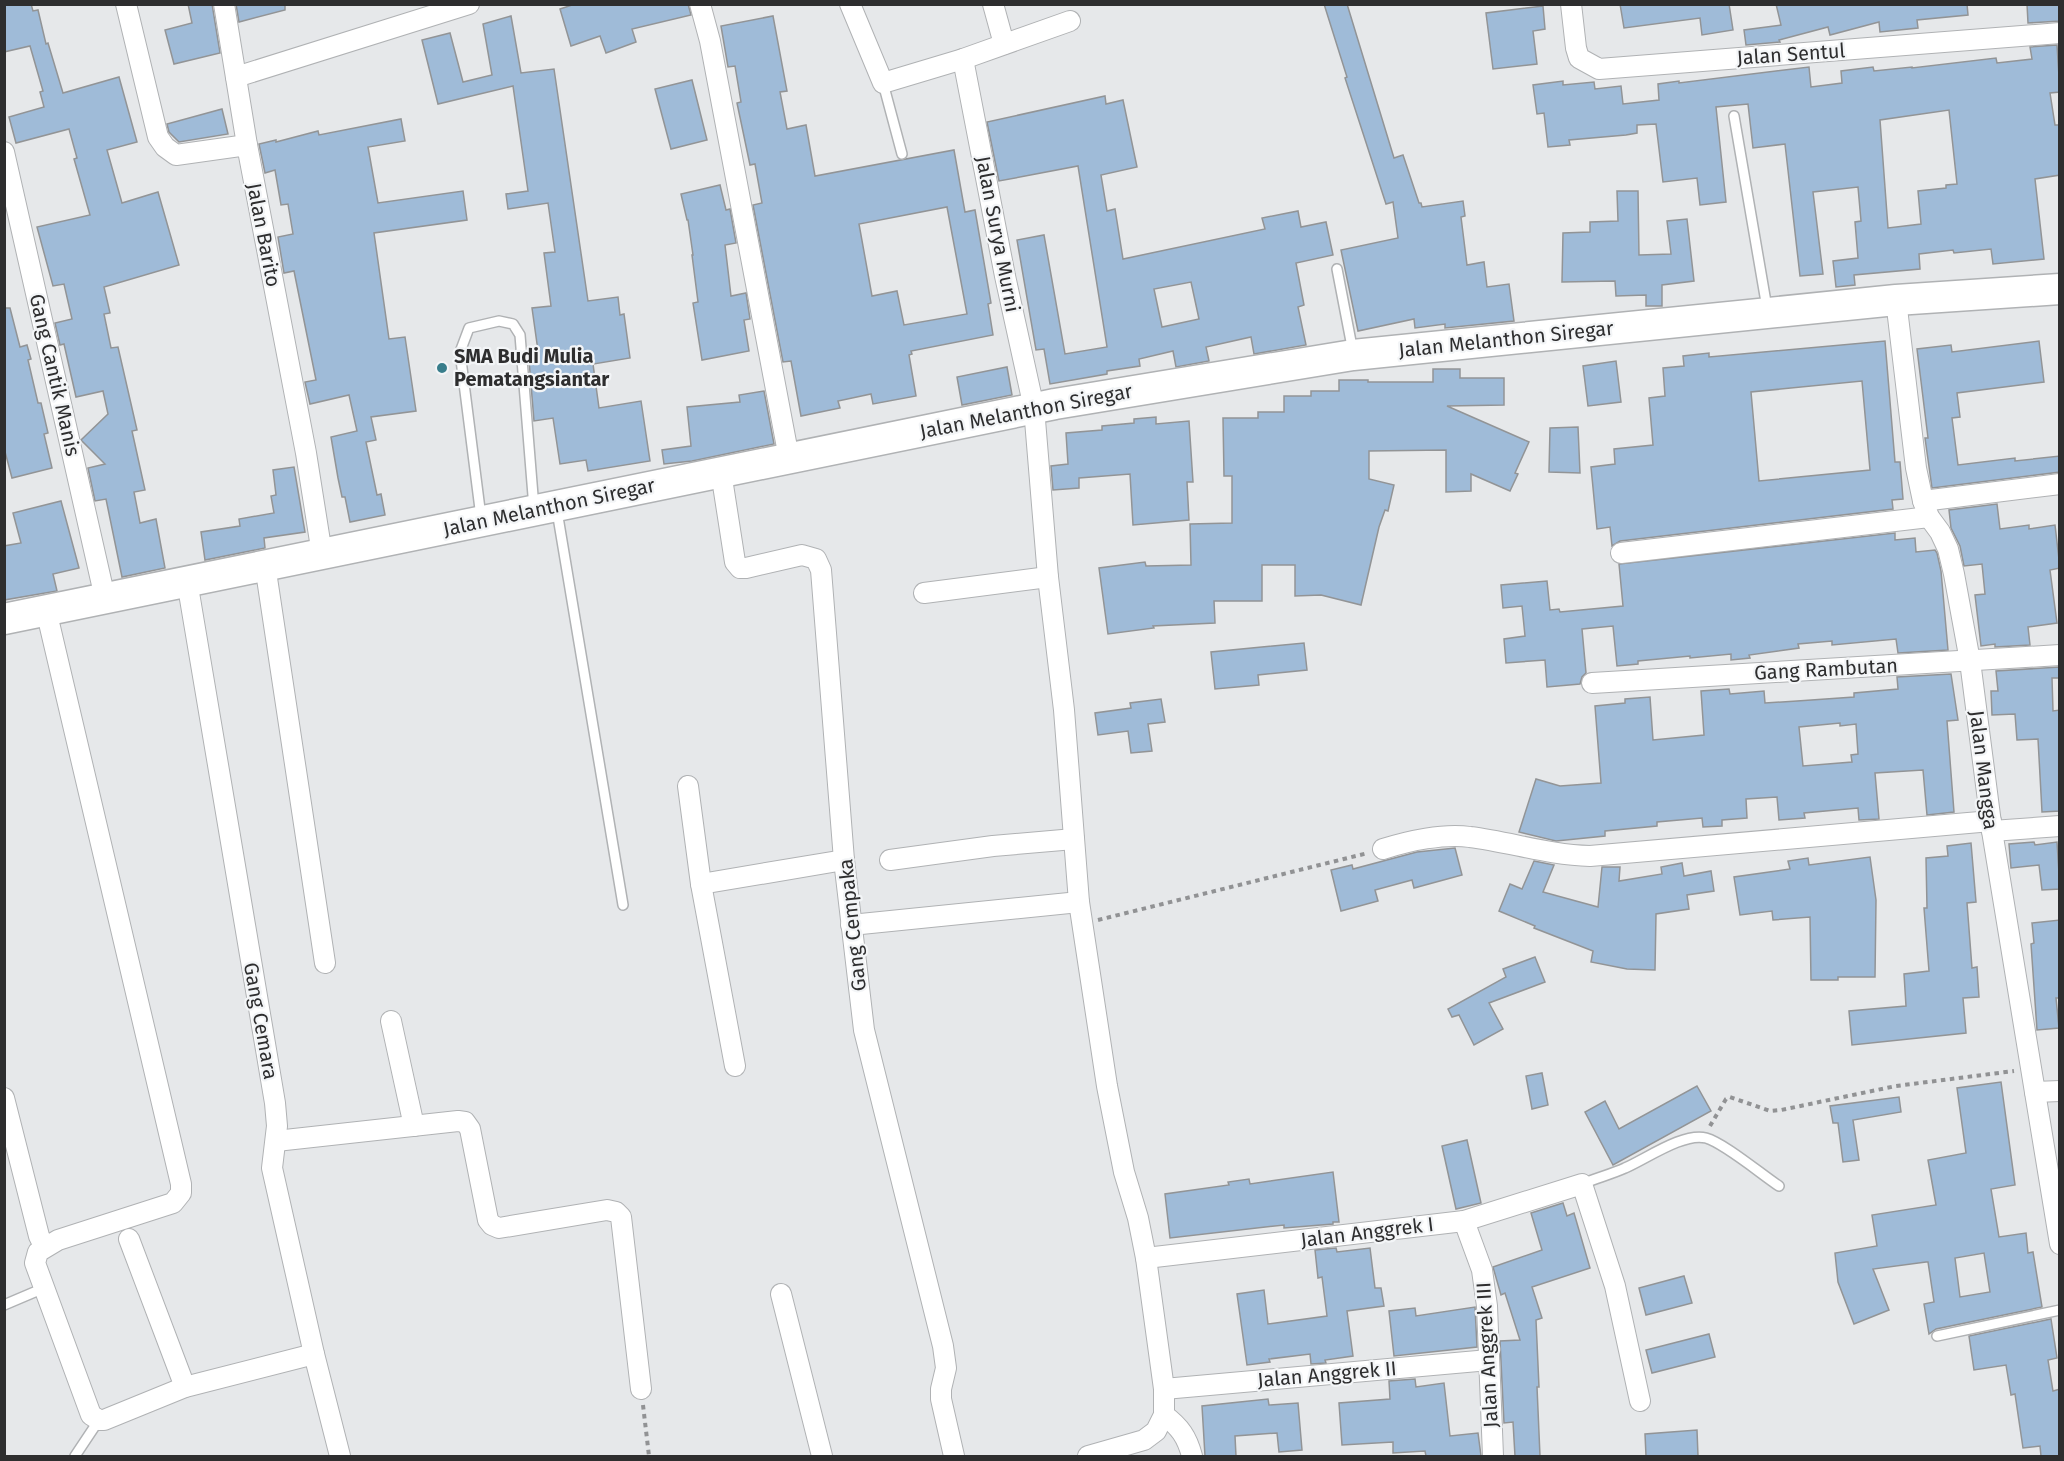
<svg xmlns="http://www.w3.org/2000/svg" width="2064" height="1461" font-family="'Fira Sans',sans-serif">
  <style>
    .building { fill: #9fbbd8; stroke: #929496; stroke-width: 1.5; fill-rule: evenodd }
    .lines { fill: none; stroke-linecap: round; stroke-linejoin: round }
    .lane-casing { stroke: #b0b2b4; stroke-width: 12 }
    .street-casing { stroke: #b0b2b4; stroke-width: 22 }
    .primary-casing { stroke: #b0b2b4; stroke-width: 33 }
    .path { stroke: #919294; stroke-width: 4; stroke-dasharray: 4.5 4.5; stroke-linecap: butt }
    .lane { stroke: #fff; stroke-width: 9 }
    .street { stroke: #fff; stroke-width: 20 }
    .primary { stroke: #fff; stroke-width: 30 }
    .poi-dot { fill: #387d8b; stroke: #f3f5f7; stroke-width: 2 }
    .labels { text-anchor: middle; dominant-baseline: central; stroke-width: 4.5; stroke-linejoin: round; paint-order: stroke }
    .street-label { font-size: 20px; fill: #2e2e2f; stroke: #f3f5f7 }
    .poi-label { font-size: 20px; font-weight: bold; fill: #2e2e2f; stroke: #f3f5f7; text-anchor: start }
  </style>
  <rect width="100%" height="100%" fill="#e6e8ea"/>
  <g class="building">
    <path d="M4 4H31L33 11 38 10 46 44 48 43 63 93 119 77 137 142 107 150 122 203 158 192 179 265 104 287 110 313 104 314 111 348 118 347 137 430 132 431 145 490 134 492 140 523 156 519 165 568 122 577 106 499 95 501 88 468 105 464 81 440 108 414 103 391 76 397 64 344 60 345 55 323 72 319 64 284 53 286 37 227 90 215 74 159 77 158 69 129 16 143 9 117 44 107 40 92 43 91 30 46 4 52Z"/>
    <path d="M188 4H212L220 53 174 64 165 30 192 23Z"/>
    <path d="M236 4H285V10L239 22Z"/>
    <path d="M575 4H688L691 15 632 29 636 42 606 53 600 36 571 46 560 9Z"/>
    <path d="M1324 4H1347L1394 158 1403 155 1419 203H1421L1422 207 1463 201 1465 216 1461 217 1467 265 1484 262 1487 287 1509 284 1514 321 1445 328V324L1415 328 1414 319 1358 331 1341 250 1398 238 1393 202 1386 204 1345 78 1347 77Z"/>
    <path d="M1620 4H1729L1733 30 1702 35 1700 18 1624 28Z"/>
    <path d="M1776 4H1967L1968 15 1917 20 1918 28 1880 32 1879 22 1830 35 1828 27 1779 40 1780 42 1746 45 1744 30 1781 25Z"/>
    <path d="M2027 4H2060V21L2028 23Z"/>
    <path d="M1543 6 1545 29 1533 31 1537 64 1493 69 1486 13Z"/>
    <path d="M511 16 521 73 554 69 588 301 618 297 620 315 624 314 630 358 593 364 599 408 641 401 650 461 588 471 586 460 560 464 553 418 534 421 529 360 539 358 532 308 551 306 544 253 555 252 548 203 508 209 506 194 528 191 513 86 438 104 422 40 450 33 463 82 492 75 483 24Z"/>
    <path d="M773 16 787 91 780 92 787 129 806 125 815 176 954 150 965 212 975 210 991 303 988 304 993 335 911 351 912 354 909 355 916 396 873 404 871 394 838 401 840 408 801 416 791 361 783 362 753 205 762 203 755 164 750 165 737 103 741 102 735 66 728 67 721 26ZM947 207 967 314 904 325 897 291 872 296 859 224Z"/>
    <path d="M2057 45 2060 92 2050 93 2055 125H2060V175L2035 179 2044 259 1993 264 1991 249 1954 253 1953 250 1919 254 1920 269 1854 275 1855 285 1836 287 1833 261 1858 258 1855 222 1861 221 1858 187 1813 192 1823 274 1800 276 1785 144 1753 148 1748 104 1716 107 1726 202 1700 205 1697 178 1663 182 1656 124 1637 125V133L1626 135 1569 140 1570 145 1548 147 1544 113 1537 114 1533 85 1563 81V85L1594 82 1595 89 1621 86 1623 104 1659 100 1658 84 1679 81V83L1809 67 1811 87 1842 83 1841 71 1873 67 1874 71 1912 67V68L1996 58 1997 63 2032 59 2030 47ZM1949 110 1957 184 1946 185V188L1918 191 1921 224 1888 228 1880 120Z"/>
    <path d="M692 80 707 140 671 149 655 89Z"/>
    <path d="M1105 96 1106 104 1123 100 1137 167 1101 175 1107 211 1115 209 1123 259 1265 229 1262 218 1298 211 1301 227 1326 222 1333 255 1296 263 1304 305 1298 307 1306 345 1254 354 1251 337 1206 347 1209 361 1176 367 1173 351 1139 359 1140 366 1107 371V374L1050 384 1044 349 1036 350 1017 240 1044 235 1065 354 1107 347 1078 166 999 181 987 122ZM1191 282 1199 319 1162 327 1154 289Z"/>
    <path d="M222 109 228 134 179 142 169 132 167 124Z"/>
    <path d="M401 119 405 141 368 147 378 203 463 191 467 220 374 233 389 339 405 337 416 411 371 417 376 440 366 442 377 495 381 494 385 515 350 522 345 497H342L338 478 331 437 357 431 349 395 310 404 305 382 316 380 294 271 284 273 278 237 293 234 288 204 281 205 275 170 265 173 259 144 276 140V142L318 131 319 135Z"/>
    <path d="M720 185 726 210 730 209 736 243 725 245 731 296 746 293 750 319 744 320 749 351 702 360 693 303 698 302 692 255H693L688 220H687L681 194Z"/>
    <path d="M1617 191H1638L1639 255 1671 254 1667 221 1687 219 1694 281 1662 285V306H1646V295L1616 296 1615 281 1562 282 1563 233 1590 232V222L1618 221Z"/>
    <path d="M4 308H10L20 347 27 345 31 359 28 360 38 403H41L48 433 44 434 52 468 12 478 4 448Z"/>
    <path d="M1885 341 1895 462H1900L1903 499 1892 500 1893 509 1620 541 1612 546 1610 527 1597 529 1591 467 1615 464 1614 449 1653 445 1649 398 1665 396 1663 368 1684 366 1683 356 1709 353V357ZM1862 381 1870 470 1759 481 1751 392Z"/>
    <path d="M2039 341 2044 382 1957 393 1960 417 1952 418 1958 465 2015 458V461L2060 456V472L1932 488 1925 438H1928L1917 349 1951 345 1952 352Z"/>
    <path d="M1616 361 1621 402 1588 406 1583 366Z"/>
    <path d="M1007 367 1012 395 962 405 957 377Z"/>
    <path d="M1433 369H1460V378H1504V405L1447 406 1529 442 1515 473 1518 474 1510 491 1471 474V491L1446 492V450L1369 451V479L1394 485 1388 511 1385 510 1379 527 1361 605 1321 595 1295 596V565H1262V601H1214L1215 623 1153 626 1154 628 1108 634 1099 568 1145 562 1146 566 1191 565 1190 524 1232 523V476H1224L1223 418H1258V412H1284V396H1311V391H1339V380H1368V382H1433Z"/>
    <path d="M764 391 774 444 692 461 664 464 662 450 691 446 687 407 740 402 739 395Z"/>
    <path d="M1156 417V424L1189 421 1193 482H1187L1189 520 1133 525 1130 474 1079 478V488L1053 490 1051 466 1068 464 1066 433 1102 430V426L1134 423V419Z"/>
    <path d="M1578 427 1580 473 1549 472 1550 428Z"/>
    <path d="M294 467 305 532 264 538 265 548 205 560 201 532 240 526 239 519 274 513 271 496 276 495 273 470Z"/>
    <path d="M61 501 79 568 53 574 57 591 4 600V546L21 543 13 513Z"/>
    <path d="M1997 504 2000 529 2029 525V529L2055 525 2060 568 2050 570 2057 623 2028 627 2030 645 1995 647V644L1981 646 1975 595 1985 594 1982 564 1964 566 1960 546 1951 528 1949 510Z"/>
    <path d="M1895 533V540L1915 538 1916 552 1935 550 1937 553 1941 571 1948 650 1898 653 1896 639 1832 645V641L1798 644 1799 648 1749 655 1750 658 1731 660V654L1690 658V656L1638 661V664L1617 666 1613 626 1582 629 1586 673 1582 677 1580 684 1547 687 1545 660 1506 663 1504 639 1525 636 1522 606 1503 608 1501 585 1547 581 1550 610 1559 609 1560 612 1623 606 1619 564Z"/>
    <path d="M1304 643 1307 670 1258 675 1259 685 1215 689 1211 652Z"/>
    <path d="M2060 667V678H2052L2053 711 2060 710V811L2042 812 2038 739 2017 740 2015 714 1992 715 1991 691H1998L1996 671Z"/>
    <path d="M1951 674 1958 720 1947 721 1954 812 1927 815 1923 770 1875 773 1879 819 1859 820 1858 808 1804 813 1805 818 1779 820 1777 797 1746 799 1747 818 1722 820V826L1703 827 1702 818 1657 822V826L1605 831V836L1556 841 1519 832 1536 779 1560 786 1601 783 1595 706 1625 703V699L1650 697 1653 740 1704 735 1701 691 1729 689 1730 694 1764 691 1765 703 1797 701 1854 697V693L1898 689 1897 677ZM1840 723V726L1856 724 1858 754 1851 755 1852 762 1803 766 1799 727Z"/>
    <path d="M1161 699 1165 722 1148 724 1152 751 1131 753 1128 731 1098 735 1095 713 1131 708 1130 703Z"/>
    <path d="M2034 842 2035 845 2057 842 2060 889 2042 890 2039 865 2011 868 2009 844Z"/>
    <path d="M1971 843 1976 902 1967 903 1972 968 1977 967 1979 997 1963 998 1966 1033 1852 1045 1849 1011 1906 1006 1904 974 1929 971 1924 908H1927L1926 858 1948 856 1947 846Z"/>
    <path d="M1455 848 1462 875 1414 888 1412 880 1375 890 1378 901 1341 911 1331 870 1352 865 1353 869 1417 852Z"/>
    <path d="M1870 857 1876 900 1875 977H1838V980H1811L1810 917 1773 920 1772 911 1740 915 1734 877 1790 869 1788 861 1808 858 1809 865Z"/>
    <path d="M1534 861 1554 865 1543 892 1598 907 1602 867H1620L1619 881 1662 874 1661 867 1682 863 1684 876 1711 871 1714 891 1687 895 1689 909 1656 914 1655 970 1627 969 1591 962 1593 951 1534 928 1535 926 1499 911 1510 884 1522 889Z"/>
    <path d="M2060 920V998H2056L2059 1028 2037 1030 2031 944 2034 943 2032 923Z"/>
    <path d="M1535 957 1545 982 1489 1003 1503 1029 1474 1045 1459 1015 1452 1017 1448 1009 1506 977 1503 969Z"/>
    <path d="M1542 1073 1548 1105 1532 1109 1526 1076Z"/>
    <path d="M2001 1082 2015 1185 1991 1189 1999 1237 2026 1233 2028 1253 2033 1252 2042 1307 1936 1329 1929 1334 1924 1304 1934 1302 1928 1262H1926L1873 1269 1889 1310 1854 1324 1838 1282 1835 1253 1877 1246 1872 1215 1936 1205 1928 1160 1966 1153 1957 1088ZM1984 1253 1990 1292 1960 1297 1955 1258Z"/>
    <path d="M1697 1086 1711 1111 1613 1165 1585 1112 1605 1101 1619 1129Z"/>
    <path d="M1899 1097 1901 1112 1853 1120 1859 1160 1843 1162 1838 1123H1833L1830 1106Z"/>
    <path d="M1467 1140 1481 1203 1456 1209 1442 1146Z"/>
    <path d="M1333 1172 1339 1222H1333V1224L1284 1228V1225L1170 1238 1165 1194 1229 1185 1228 1182 1249 1179 1250 1184Z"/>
    <path d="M1563 1203 1567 1216 1574 1213 1590 1268 1532 1287 1542 1318 1536 1320 1539 1387H1537L1540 1456H1515L1513 1422 1504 1423 1500 1341 1520 1340 1505 1293 1501 1295 1493 1267 1542 1250 1531 1213Z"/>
    <path d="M1336 1248 1337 1252 1370 1248 1375 1288H1381L1384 1306 1347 1311 1353 1356 1325 1360 1326 1363 1311 1364 1310 1354 1269 1359 1270 1362 1247 1365 1237 1294 1264 1290 1268 1324 1327 1316 1322 1277 1318 1278 1315 1250Z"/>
    <path d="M1684 1276 1692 1303 1646 1315 1639 1288Z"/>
    <path d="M1475 1307 1477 1347 1394 1356 1389 1311 1415 1308 1416 1316Z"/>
    <path d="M2051 1319 2057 1358 2048 1360 2053 1391 2060 1389V1456H2041L2040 1446 2023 1448 2015 1394 2011 1395 2006 1365 1974 1370 1969 1336Z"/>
    <path d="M1709 1334 1715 1357 1652 1373 1646 1350Z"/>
    <path d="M1415 1379 1416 1387 1444 1383 1450 1436 1478 1433 1481 1456H1426L1425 1451 1393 1453V1442L1342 1445 1339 1403 1390 1399 1389 1381Z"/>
    <path d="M1268 1399 1269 1405 1298 1403 1302 1450 1279 1452 1277 1433 1235 1436 1236 1456H1205L1202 1406Z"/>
    <path d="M1697 1430 1698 1456H1646L1645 1434Z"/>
  </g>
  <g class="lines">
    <defs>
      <g id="lane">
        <path d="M883 83 902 154"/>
        <path d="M1734 116 1767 308"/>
        <path d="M1337 269 1353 352"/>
        <path d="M557 511 623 905"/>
        <path d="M481 517 460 352 469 328 499 321 513 324 520 335 534 508"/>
        <path d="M1582 1184C1596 1178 1612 1174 1625 1168 1646 1159 1684 1132 1706 1138 1724 1143 1761 1174 1779 1186"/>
        <path d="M4 1305 44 1288"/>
        <path d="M1937 1336 2060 1310"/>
        <path d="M75 1456 99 1420"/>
      </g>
      <g id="street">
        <path d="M126 4 158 137 165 147 176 155 247 145 306 453 322 554"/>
        <path d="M224 4 247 145"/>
        <path d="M700 4 710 41 789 458"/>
        <path d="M850 4 883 83 963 59 1070 21"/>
        <path d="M993 4 1004 44"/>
        <path d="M1571 4 1576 48 1579 58 1599 69 2060 33"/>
        <path d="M963 59 1005 276 1034 408 1048 577 1064 710 1079 902 1107 1086 1124 1172 1138 1218 1146 1258 1164 1389V1415L1156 1431 1144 1440 1088 1456"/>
        <path d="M236 77 469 4"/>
        <path d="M4 152 105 598"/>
        <path d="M1896 300 1916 468 1923 501 1929 517 1940 532 1948 549 1954 574 1970 661 1992 831 2060 1244"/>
        <path d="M721 472 735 562 740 568H746L802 555 816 559 821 570 844 860 864 1030 943 1346 946 1368 941 1389V1399L954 1456"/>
        <path d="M1923 501 2060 484"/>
        <path d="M1621 553 1929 517"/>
        <path d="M265 565 325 963"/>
        <path d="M187 581 275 1103 277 1126 272 1168 314 1354 340 1456"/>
        <path d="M924 593 1048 577"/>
        <path d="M46 610 181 1184V1193L173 1203 58 1240 38 1252 35 1263 91 1415 99 1420H104L185 1387 314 1354"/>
        <path d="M1592 683 2060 655"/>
        <path d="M688 786 701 884 735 1066"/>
        <path d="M1992 831 2060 826"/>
        <path d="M1383 849C1408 841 1444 833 1470 837 1510 842 1549 855 1590 856L1991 821"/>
        <path d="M890 860 993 846 1074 839"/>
        <path d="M701 884 844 860"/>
        <path d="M851 925 1079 902"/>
        <path d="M391 1021 414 1126"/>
        <path d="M2035 1092 2060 1091"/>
        <path d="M4 1098 39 1236 44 1246"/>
        <path d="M276 1141 458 1121 465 1122 470 1129 488 1220 492 1225 499 1228 607 1210 616 1212 621 1217 641 1389"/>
        <path d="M1464 1221 1482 1270 1487 1306 1493 1456"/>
        <path d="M129 1239 185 1387"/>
        <path d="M1146 1258 1464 1221 1582 1184 1615 1286 1640 1401"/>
        <path d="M781 1294 822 1456"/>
        <path d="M1164 1389 1489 1360"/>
        <path d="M1164 1415C1180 1427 1187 1437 1192 1456"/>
      </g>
      <path id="primary" d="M4 619 1055 404 1353 355 1896 300 2060 289"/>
    </defs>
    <use href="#lane" class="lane-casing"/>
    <use href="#street" class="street-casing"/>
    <use href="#primary" class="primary-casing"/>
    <g class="path">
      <path d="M1098 920 1368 853"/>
      <path d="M1710 1126 1726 1099 1730 1097 1770 1111 1781 1110 1896 1086 2014 1071"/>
      <path d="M643 1405 649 1456"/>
    </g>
    <use href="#lane" class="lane"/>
    <use href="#street" class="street"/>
    <use href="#primary" class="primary"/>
  </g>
  <circle class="poi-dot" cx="442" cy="368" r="6"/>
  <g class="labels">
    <g class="street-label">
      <text transform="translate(1791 54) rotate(-4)">Jalan Sentul</text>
      <text transform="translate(998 234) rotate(79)">Jalan Surya Murni</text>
      <text transform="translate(264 235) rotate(79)">Jalan Barito</text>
      <text transform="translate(1506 339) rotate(-6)">Jalan Melanthon Siregar</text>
      <text transform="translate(55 375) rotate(77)">Gang Cantik Manis</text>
      <text transform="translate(1026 411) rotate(-11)">Jalan Melanthon Siregar</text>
      <text transform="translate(549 507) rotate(-12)">Jalan Melanthon Siregar</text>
      <text transform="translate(1826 669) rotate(-3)">Gang Rambutan</text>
      <text transform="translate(1984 770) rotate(83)">Jalan Mangga</text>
      <text transform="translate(852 925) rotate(-96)">Gang Cempaka</text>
      <text transform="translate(261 1021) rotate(80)">Gang Cemara</text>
      <text transform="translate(1367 1232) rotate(-7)">Jalan Anggrek I</text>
      <text transform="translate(1487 1355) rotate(-93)">Jalan Anggrek III</text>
      <text transform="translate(1327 1374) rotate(-5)">Jalan Anggrek II</text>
    </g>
    <g class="poi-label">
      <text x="454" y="356">SMA Budi Mulia<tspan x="454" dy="23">Pematangsiantar</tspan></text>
    </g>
  </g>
  <rect width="2064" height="1461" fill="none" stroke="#2e2e2f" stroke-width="12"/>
</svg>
